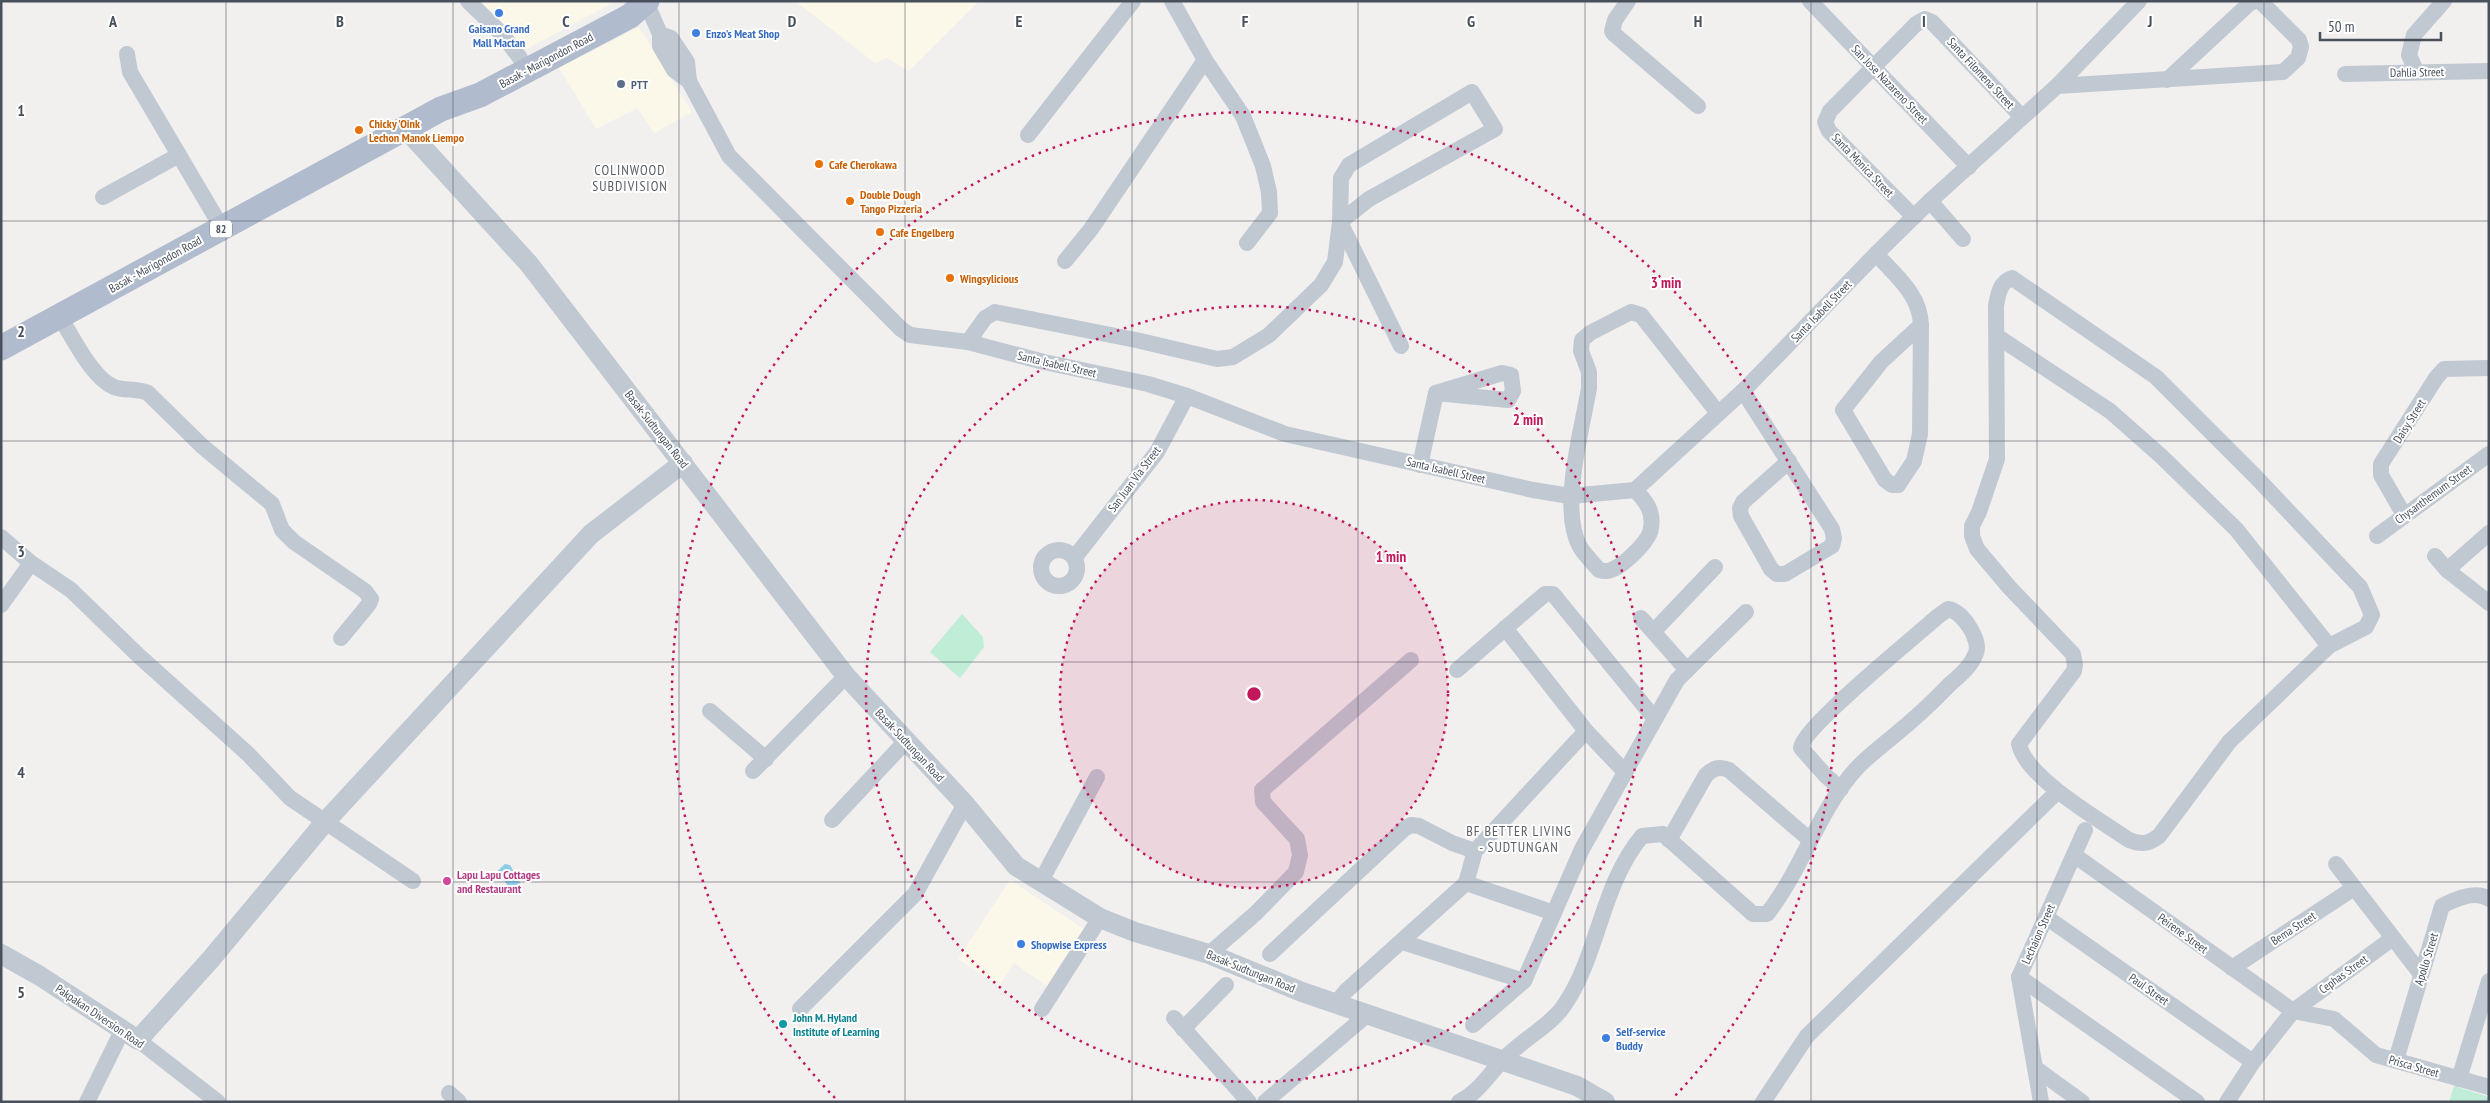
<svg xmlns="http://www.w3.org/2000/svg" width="2490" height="1103" font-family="'PT Sans Narrow',sans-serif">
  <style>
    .commercial { fill: #fbf8e9 }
    .green { fill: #bfedd6 }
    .water { fill: #8ecce9 }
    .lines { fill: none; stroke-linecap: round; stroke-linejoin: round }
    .minor { stroke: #c0c8d1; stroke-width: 16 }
    .tertiary { stroke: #c0c8d1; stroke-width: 20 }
    .primary { stroke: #b0bbcd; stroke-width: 25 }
    .grid { fill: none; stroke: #48505c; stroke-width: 1; stroke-opacity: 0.55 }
    .ring { fill: none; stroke: #c2185b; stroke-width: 2.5; stroke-dasharray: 2.5 5 }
    .shop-dot { fill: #3f7fe0; stroke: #fff; stroke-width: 2 }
    .service-dot { fill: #5c6f8a; stroke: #fff; stroke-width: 2 }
    .food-dot { fill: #e8710a; stroke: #fff; stroke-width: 2 }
    .hotel-dot { fill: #d1479c; stroke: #fff; stroke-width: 2 }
    .culture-dot { fill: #0f9aa8; stroke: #fff; stroke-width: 2 }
    .labels { text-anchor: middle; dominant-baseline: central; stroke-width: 4; stroke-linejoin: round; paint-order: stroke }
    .shield { fill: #fff; stroke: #7f848d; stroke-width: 1 }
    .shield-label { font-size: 11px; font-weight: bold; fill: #48505c }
    .shop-label { font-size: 12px; font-weight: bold; fill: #366cbe; stroke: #fff; text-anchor: start }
    .street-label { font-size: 12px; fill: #48505c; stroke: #fff }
    .service-label { font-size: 12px; font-weight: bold; fill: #4e5e75; stroke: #fff; text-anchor: start }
    .food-label { font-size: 12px; font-weight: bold; fill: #c56008; stroke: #fff; text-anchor: start }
    .hotel-label { font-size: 12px; font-weight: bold; fill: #b23c85; stroke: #fff; text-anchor: start }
    .culture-label { font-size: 12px; font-weight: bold; fill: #0d838f; stroke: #fff; text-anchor: start }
    .neighbourhood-label { font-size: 14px; letter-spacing: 1px; fill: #5c5f64; stroke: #fff }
    .grid-label { font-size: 16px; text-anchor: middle; font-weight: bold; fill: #48505c; stroke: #fff; stroke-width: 4; stroke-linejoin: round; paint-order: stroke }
    .centre { fill: #c2185b; stroke: #fff; stroke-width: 2.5 }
    .ring-label { font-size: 15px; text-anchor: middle; font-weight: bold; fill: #c2185b; stroke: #fff; stroke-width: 4; stroke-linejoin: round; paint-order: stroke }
  </style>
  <rect width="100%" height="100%" fill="#f2efef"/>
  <g class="commercial">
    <path d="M475 1H616L527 49Z"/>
    <path d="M795 1H979L909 71 887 58 875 63Z"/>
    <path d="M639 27 692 112 654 133 637 108 596 129 559 68Z"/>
    <path d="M1010 880 1084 929 1047 986 1014 963 999 986 958 959Z"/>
  </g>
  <g class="green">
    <path d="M962 614 983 637 984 647 960 678 930 652Z"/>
    <path d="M2454 1086 2489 1097V1102H2449Z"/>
  </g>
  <path class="water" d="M505 864 510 865 522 886 517 893 513 889 511 891 504 880 495 879 493 875Z"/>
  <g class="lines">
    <g class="minor">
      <path d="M468 1 502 34 520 58"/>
      <path d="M1172 1 1205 60 1243 116 1263 166 1269 192 1270 213 1247 243"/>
      <path d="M1628 1 1615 20 1612 31 1614 34 1698 106"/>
      <path d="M1810 1 1969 167"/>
      <path d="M646 2 660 34V46L674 70 689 81"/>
      <path d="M660 34 671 38 687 62 689 81 729 156 901 329 910 335 968 342 1044 362 1148 384 1187 396 1285 434 1533 490 1570 496 1635 490 1743 391 1876 254 1930 201 2057 86 2139 1"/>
      <path d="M127 54 130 72 222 228"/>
      <path d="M2416 71 2409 55 2414 35 2444 1"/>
      <path d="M2345 74 2489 71"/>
      <path d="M2167 80 2250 3 2255 1"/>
      <path d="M2057 86 2283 72 2298 58 2301 47 2299 40 2260 1"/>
      <path d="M1028 135 1133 1"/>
      <path d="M103 197 179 155"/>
      <path d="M1930 201 1963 239"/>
      <path d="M1914 217 1829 131 1825 122 1830 111 1916 24 1925 19 1932 22 2022 117"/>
      <path d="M1876 254C1895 275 1920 294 1921 325"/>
      <path d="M1065 261 1091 229 1205 60"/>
      <path d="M2012 278 2156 377 2255 476 2360 587 2372 615 2366 627 2329 646 2229 742 2159 836C2148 844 2142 845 2129 840 2100 820 2026 778 2019 744L2074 671 2075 665 2073 654 2009 587 1977 549 1972 536V526L1979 512 1997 459 1996 306C1998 294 2000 282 2012 278Z"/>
      <path d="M60 317C72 336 92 378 114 387 124 391 136 388 148 393L202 446 272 504 282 530 294 542 365 591 371 599 369 604 341 638"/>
      <path d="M1921 325 1920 434 1914 461 1898 485H1892L1885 480 1843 410 1881 362Z"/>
      <path d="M1998 337 2110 411 2161 456 2236 529 2329 646"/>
      <path d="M968 342 985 318 995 312 1136 340 1217 359 1233 357 1269 335 1321 285 1335 262 1340 222 1369 199 1495 129 1472 92 1349 165 1341 178 1340 222 1401 346"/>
      <path d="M1502 373 1511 375 1513 391 1508 400 1436 393Z"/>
      <path d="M1743 391 1832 529 1834 538 1832 546 1785 574H1777L1771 569 1741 516 1740 508 1743 502 1789 461"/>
      <path d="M1420 465 1436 393"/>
      <path d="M1635 490C1646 501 1654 512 1651 528 1650 541 1623 566 1611 570 1607 572 1603 571 1599 570 1593 563 1585 555 1580 547 1559 509 1582 430 1589 388V372L1581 351 1582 340 1590 333 1631 312 1641 315 1718 413"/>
      <path d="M2404 515 2381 475V464L2436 378 2444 369 2489 368"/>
      <path d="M2377 536 2489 454"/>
      <path d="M1 537 31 563 71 590 139 656 248 754 290 798 413 881"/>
      <circle cx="1059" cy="568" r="18"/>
      <path d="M2435 556 2447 570 2489 603"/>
      <path d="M1075 557 1157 452 1187 396"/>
      <path d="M2447 570 2489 533"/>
      <path d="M1 605 31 563"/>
      <path d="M1505 628 1586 731 1625 772"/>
      <path d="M1654 631 1715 567"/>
      <path d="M1457 670 1545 594H1553L1655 719"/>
      <path d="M1687 670 1746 612"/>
      <path d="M710 711 766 759"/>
      <path d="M753 771 846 676"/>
      <path d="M832 820 906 741"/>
      <path d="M1669 840 1706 775C1714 768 1719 766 1729 770L1810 840"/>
      <path d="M2074 855 2293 1011 2334 1019 2376 1055 2489 1087"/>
      <path d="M2336 864 2421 974"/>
      <path d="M1041 881 1097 777"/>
      <path d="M1466 883 1554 913"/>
      <path d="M2046 917 2253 1062"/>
      <path d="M1402 942 1524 981"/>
      <path d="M1209 954 1256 913 1296 872 1300 855 1297 839 1263 802 1262 790 1411 660"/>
      <path d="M1270 954 1404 829 1411 825 1419 826 1452 843 1475 851"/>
      <path d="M2232 968 2354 888"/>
      <path d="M2019 977 2197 1102"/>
      <path d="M1336 1003 1346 991 1466 883 1475 851 1586 731"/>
      <path d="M800 1009 915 894 965 804"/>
      <path d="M1042 1009 1100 918"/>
      <path d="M1174 1018 1249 1102"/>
      <path d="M1473 1025 1524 981 1582 849 1677 680 1687 670 1641 618"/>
      <path d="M1183 1029 1226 985"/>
      <path d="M138 1040 218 1102"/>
      <path d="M2396 1060 2442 906C2455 899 2476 890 2489 899"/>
      <path d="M2035 1068 2082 1102"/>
      <path d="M2459 1079 2489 981"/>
      <path d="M449 1093 459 1102"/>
      <path d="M87 1102 123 1029"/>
      <path d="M1265 1102 1368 1014"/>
      <path d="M1459 1102C1478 1093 1489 1074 1503 1060 1519 1042 1550 1026 1563 1007 1599 956 1600 887 1642 836L1663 834 1753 914H1767C1802 870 1818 811 1856 769 1866 758 1879 748 1890 739 1911 722 1931 704 1949 685 1959 676 1971 667 1976 653 1981 639 1962 611 1948 609L1937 617C1916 636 1802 728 1801 748L1826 776 1841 789"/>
      <path d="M1763 1102 1807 1036 2057 792"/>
      <path d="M2041 1102 2019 977 2085 830"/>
      <path d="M2227 1102 2253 1062 2293 1011 2393 938"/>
    </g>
    <g class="tertiary">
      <path d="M405 128 529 264 846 676 965 804 1016 866 1100 918 1135 932 1209 954 1302 992 1577 1086 1605 1102"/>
      <path d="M1 954 40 976 138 1040 211 959 325 822 591 534 683 463"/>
    </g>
    <path class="primary" d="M1 348 441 109 480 95 630 16 647 1"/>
  </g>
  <path class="grid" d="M226 1V1102M453 1V1102M679 1V1102M905 1V1102M1132 1V1102M1358 1V1102M1585 1V1102M1811 1V1102M2037 1V1102M2264 1V1102M1 221H2489M1 441H2489M1 662H2489M1 882H2489"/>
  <circle cx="1254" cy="694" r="194" fill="#c2185b" fill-opacity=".12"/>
  <g class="ring">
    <circle cx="1254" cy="694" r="194"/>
    <circle cx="1254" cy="694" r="388"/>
    <path d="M835 1098A582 582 0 1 1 1673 1098"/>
  </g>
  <g class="shop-dot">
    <circle cx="499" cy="13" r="5"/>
    <circle cx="696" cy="33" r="5"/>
    <circle cx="1021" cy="944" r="5"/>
    <circle cx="1606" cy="1038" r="5"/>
  </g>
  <circle class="service-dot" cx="621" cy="84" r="5"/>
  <g class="food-dot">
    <circle cx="359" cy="130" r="5"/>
    <circle cx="819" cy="164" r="5"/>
    <circle cx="850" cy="201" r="5"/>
    <circle cx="880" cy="232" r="5"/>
    <circle cx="950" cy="278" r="5"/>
  </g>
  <circle class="hotel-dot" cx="447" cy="881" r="5"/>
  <circle class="culture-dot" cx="783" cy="1024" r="5"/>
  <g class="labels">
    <rect class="shield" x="210" y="220.5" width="22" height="17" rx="4"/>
    <g class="shield-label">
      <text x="221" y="229">82</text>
    </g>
    <g class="shop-label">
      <text x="499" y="28" text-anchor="middle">Gaisano Grand<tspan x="499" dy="14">Mall Mactan</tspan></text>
      <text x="706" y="33">Enzo's Meat Shop</text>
      <text x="1031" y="944">Shopwise Express</text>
      <text x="1616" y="1031">Self-service<tspan x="1616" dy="14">Buddy</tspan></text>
    </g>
    <g class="street-label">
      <text transform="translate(546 60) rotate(-28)">Basak - Marigondon Road</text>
      <text transform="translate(2417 72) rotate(-1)">Dahlia Street</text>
      <text transform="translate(1981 73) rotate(47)">Santa Filomena Street</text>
      <text transform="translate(1890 84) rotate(46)">San Jose Nazareno Street</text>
      <text transform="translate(1863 165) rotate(46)">Santa Monica Street</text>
      <text transform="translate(155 264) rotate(-29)">Basak - Marigondon Road</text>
      <text transform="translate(1821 311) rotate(-46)">Santa Isabell Street</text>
      <text transform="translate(1057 364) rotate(13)">Santa Isabell Street</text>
      <text transform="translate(2409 421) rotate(-58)">Daisy Street</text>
      <text transform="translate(657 429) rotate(52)">Basak-Sudtungan Road</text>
      <text transform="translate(1446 470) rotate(13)">Santa Isabell Street</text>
      <text transform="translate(1134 479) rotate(-53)">San Juan Via Street</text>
      <text transform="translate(2433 494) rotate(-36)">Chysanthemum Street</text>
      <text transform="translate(910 745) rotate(47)">Basak-Sudtungan Road</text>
      <text transform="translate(2293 928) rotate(-33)">Bema Street</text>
      <text transform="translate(2183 933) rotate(36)">Peirene Street</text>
      <text transform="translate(2038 934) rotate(-66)">Lechaion Street</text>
      <text transform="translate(2426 959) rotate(-73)">Apollo Street</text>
      <text transform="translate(1251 971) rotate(22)">Basak-Sudtungan Road</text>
      <text transform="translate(2343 974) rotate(-36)">Cephas Street</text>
      <text transform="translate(2149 989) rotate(35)">Paul Street</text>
      <text transform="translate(100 1016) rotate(34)">Pakpakan Diversion Road</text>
      <text transform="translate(2414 1066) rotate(16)">Prisca Street</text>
    </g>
    <g class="service-label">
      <text x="631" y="84">PTT</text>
    </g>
    <g class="food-label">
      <text x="369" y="123">Chicky 'Oink<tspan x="369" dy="14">Lechon Manok Liempo</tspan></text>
      <text x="829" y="164">Cafe Cherokawa</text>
      <text x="860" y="194">Double Dough<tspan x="860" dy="14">Tango Pizzeria</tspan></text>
      <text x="890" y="232">Cafe Engelberg</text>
      <text x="960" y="278">Wingsylicious</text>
    </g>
    <g class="hotel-label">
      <text x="457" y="874">Lapu Lapu Cottages<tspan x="457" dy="14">and Restaurant</tspan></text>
    </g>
    <g class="culture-label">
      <text x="793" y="1017">John M. Hyland<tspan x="793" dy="14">Institute of Learning</tspan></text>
    </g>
    <g class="neighbourhood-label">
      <text x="630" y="170">COLINWOOD<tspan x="630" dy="16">SUBDIVISION</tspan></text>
      <text x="1519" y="831">BF BETTER LIVING<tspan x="1519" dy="16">- SUDTUNGAN</tspan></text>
    </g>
  </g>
  <g class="grid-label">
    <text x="113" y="27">A</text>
    <text x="340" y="27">B</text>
    <text x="566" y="27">C</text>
    <text x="792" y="27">D</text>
    <text x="1019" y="27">E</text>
    <text x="1245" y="27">F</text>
    <text x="1471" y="27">G</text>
    <text x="1698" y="27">H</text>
    <text x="1924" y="27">I</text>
    <text x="2150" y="27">J</text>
    <text x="21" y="116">1</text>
    <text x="21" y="337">2</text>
    <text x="21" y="557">3</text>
    <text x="21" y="778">4</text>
    <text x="21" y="998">5</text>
  </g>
  <circle cx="1254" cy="694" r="8" class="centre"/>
  <g class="ring-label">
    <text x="1666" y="288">3 min</text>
    <text x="1528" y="425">2 min</text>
    <text x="1391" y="562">1 min</text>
  </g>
  <rect width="2490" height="1103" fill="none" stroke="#48505c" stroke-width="5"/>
  <path d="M2320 32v8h121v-8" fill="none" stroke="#48505c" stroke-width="2.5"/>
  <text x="2328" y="32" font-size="15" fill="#48505c" stroke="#ffffff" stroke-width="4" paint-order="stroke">50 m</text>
</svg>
